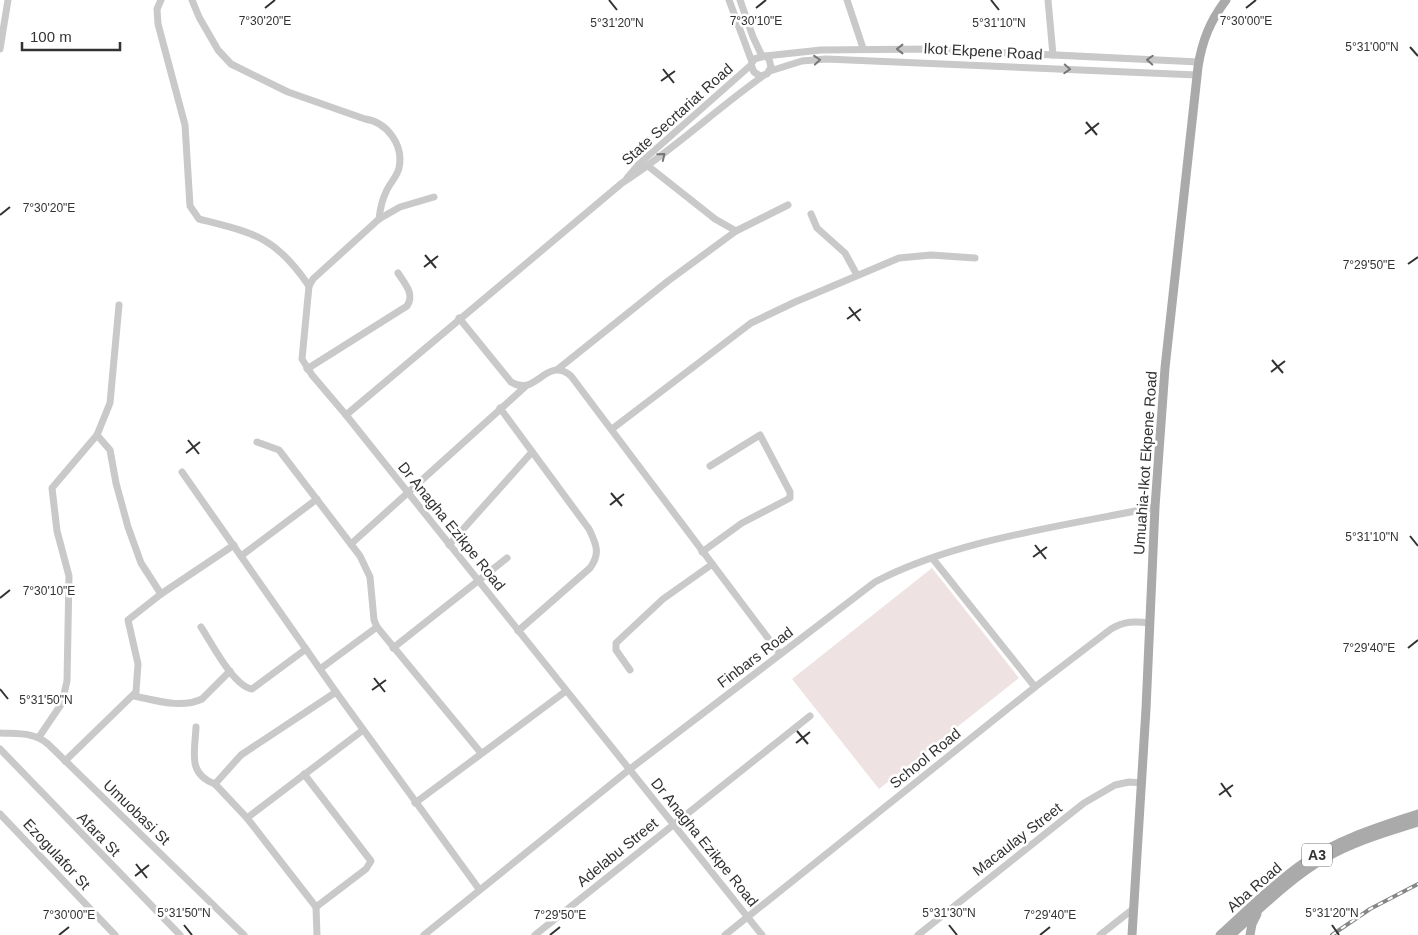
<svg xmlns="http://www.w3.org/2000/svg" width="1418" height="935" font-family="Helvetica,sans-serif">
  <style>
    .green { fill: #eee2e2 }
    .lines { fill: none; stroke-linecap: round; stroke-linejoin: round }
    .minor { stroke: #c9c9c9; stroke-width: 7 }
    .major { stroke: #aaa; stroke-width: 9 }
    .rail-casing { stroke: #878787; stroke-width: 4 }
    .rail { stroke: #fff; stroke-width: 2; stroke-dasharray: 5.5; stroke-linecap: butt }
    .oneway { stroke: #767676 }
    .ticks { fill: none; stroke: #323232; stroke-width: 2 }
    .labels { text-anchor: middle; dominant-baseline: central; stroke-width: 5; stroke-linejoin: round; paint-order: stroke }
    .shield { fill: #fff; stroke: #707070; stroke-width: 1 }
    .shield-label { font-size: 14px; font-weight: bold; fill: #323232 }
    .street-label { font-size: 15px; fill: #323232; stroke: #fff }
    .ticks-label { font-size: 12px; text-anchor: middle; fill: #323232; stroke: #fff; stroke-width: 5; stroke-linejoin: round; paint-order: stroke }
  </style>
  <rect width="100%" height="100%" fill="#fff"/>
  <path class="green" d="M932 568 1019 678 879 789 792 679Z"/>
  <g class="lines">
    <g class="minor">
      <path d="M161 0 157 9 158 24 185 125 190 206 199 219C254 233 275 236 309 286"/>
      <path d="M192 0 199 17 218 50 231 64 288 92 365 119C387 122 404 145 399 168 397 177 389 184 386 192 382 200 380 210 379 219"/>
      <path d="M729 0 752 62"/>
      <path d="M740 0 753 37 762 56"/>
      <path d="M847 0 863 48"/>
      <path d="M1048 0 1053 55"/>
      <path d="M0 49 8 0"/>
      <path d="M765 56 821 50 931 49 1199 62"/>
      <path d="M770 71 802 61 826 59 1197 75"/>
      <path d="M648 166 715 219 736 231 788 205"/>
      <path d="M627 178 639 164 751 65 754 59 765 56 769 59 771 67 767 74 760 76 754 72 751 65"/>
      <path d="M811 214 817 228 845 253 857 275"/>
      <path d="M459 318 511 382C536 398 546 355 571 376L780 654"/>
      <path d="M307 369 407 306C415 294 405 284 398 273"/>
      <path d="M558 369 668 281 736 231"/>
      <path d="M500 408 589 529C596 544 601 553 590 568L518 631"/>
      <path d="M346 415 312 375 302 359 309 286 313 279 379 219 400 207 434 197"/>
      <path d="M612 429 751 323 795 302 899 258 931 255 975 258"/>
      <path d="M97 435 110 450 116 483 128 527 141 563 161 594"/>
      <path d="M257 442 279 450 360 556 370 577 374 620 377 627 481 753"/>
      <path d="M182 472 336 692 479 889"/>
      <path d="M351 544 526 386"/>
      <path d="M449 545 532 452"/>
      <path d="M702 552 742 523 790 498V492L760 435 710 466"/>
      <path d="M241 556 317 499"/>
      <path d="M933 559 1035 687"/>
      <path d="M201 627C211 642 233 686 252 689L306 649"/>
      <path d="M393 648 507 558"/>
      <path d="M320 669 377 627"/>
      <path d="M630 670 616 650V643L663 599 711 565"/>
      <path d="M134 696C155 700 181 709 202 699L230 671"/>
      <path d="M196 727C195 752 187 774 215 784"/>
      <path d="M0 733C18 734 34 732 48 744L244 935"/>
      <path d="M39 737 62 703 67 681 69 576 57 531 52 488 97 435 110 403 119 305"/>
      <path d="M0 749 180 935"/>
      <path d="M65 761 136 692 138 664 128 620 161 594 234 545"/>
      <path d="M304 774 371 861 366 869 316 907"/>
      <path d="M415 803 566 691"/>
      <path d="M0 814 115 935"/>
      <path d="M247 818 363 730"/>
      <path d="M317 935 316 907 247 818 215 784 241 755 336 692"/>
      <path d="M424 935 630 769 875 582C957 539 1065 526 1155 507"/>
      <path d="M535 935 810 716"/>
      <path d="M725 935 1035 687 1111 629C1124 621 1135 621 1150 623"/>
      <path d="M762 935 346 415 622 183C672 151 715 110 763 76"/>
      <path d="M918 935 1084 803 1115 785 1129 782 1142 783"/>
      <path d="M1100 935 1133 909"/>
    </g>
    <g class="major">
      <path d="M1132 935 1146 709 1155 507 1165 368 1198 67C1202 41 1210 21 1226 0"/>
      <path d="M1220 935C1247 911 1274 883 1305 862 1339 839 1379 827 1418 814"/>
      <path d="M1231 935C1261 908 1290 878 1325 858 1354 841 1387 832 1418 822"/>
      <path d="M1250 935 1252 924 1257 914"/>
    </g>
    <defs>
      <path id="rail" d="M1332 935 1370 909 1418 884"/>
    </defs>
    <use href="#rail" class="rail-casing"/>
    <use href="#rail" class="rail"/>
  </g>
  <defs><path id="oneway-chevron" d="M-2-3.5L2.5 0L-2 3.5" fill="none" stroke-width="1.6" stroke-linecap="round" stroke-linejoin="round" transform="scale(1.25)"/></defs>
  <g class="oneway">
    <use href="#oneway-chevron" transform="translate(900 49) rotate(-180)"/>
    <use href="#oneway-chevron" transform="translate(817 60) rotate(-5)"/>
    <use href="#oneway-chevron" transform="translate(1150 60) rotate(-177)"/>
    <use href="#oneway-chevron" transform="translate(1067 69) rotate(3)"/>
    <use href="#oneway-chevron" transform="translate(662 156) rotate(-39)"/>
  </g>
  <path class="ticks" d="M609 0 617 10M991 0 999 10M265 8 275 0M756 8 766 0M1246 8 1256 0M1410 47 1418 56M663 69 674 83M661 81 675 71M1086 122 1097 135M1085 134 1099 123M0 215 10 207M425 255 436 268M1408 264 1418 257M424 267 438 256M849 307 860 321M847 319 861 309M1272 360 1283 373M1271 372 1285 361M188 440 199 454M186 453 200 442M611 493 622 506M610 505 624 494M1410 536 1418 546M1035 545 1046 559M1033 557 1047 547M0 598 10 590M1408 648 1418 640M374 678 385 692M0 689 8 699M372 690 386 680M797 731 808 744M796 743 810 732M1221 783 1231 797M1219 795 1233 785M136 864 147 878M135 876 149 865M184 925 192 935M949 925 957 935M1332 925 1339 935M59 935 69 927M550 935 560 927M1040 935 1050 927"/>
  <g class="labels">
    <rect class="shield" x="1302" y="843.5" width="30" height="23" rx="4"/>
    <g class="shield-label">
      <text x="1317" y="855">A3</text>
    </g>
    <g class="street-label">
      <text transform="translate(983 51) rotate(3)">Ikot Ekpene Road</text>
      <text transform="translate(677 114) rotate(-42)">State Secrtariat Road</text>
      <text transform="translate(1145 463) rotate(-86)">Umuahia-Ikot Ekpene Road</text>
      <text transform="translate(452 526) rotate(51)">Dr Anagha Ezikpe Road</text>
      <text transform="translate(755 657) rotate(-37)">Finbars Road</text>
      <text transform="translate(925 758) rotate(-39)">School Road</text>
      <text transform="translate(137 812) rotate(44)">Umuobasi St</text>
      <text transform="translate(99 834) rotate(46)">Afara St</text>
      <text transform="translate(1017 839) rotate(-38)">Macaulay Street</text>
      <text transform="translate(705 842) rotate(51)">Dr Anagha Ezikpe Road</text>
      <text transform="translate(617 852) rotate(-39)">Adelabu Street</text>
      <text transform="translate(57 854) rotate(47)">Ezogulafor St</text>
      <text transform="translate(1254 887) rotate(-41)">Aba Road</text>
    </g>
  </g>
  <g class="ticks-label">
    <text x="756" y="25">7°30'10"E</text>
    <text x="1246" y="25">7°30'00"E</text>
    <text x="265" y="25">7°30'20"E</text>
    <text x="617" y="27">5°31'20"N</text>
    <text x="999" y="27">5°31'10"N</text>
    <text x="1372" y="51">5°31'00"N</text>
    <text x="49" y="212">7°30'20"E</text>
    <text x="1369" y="269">7°29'50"E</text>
    <text x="1372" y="541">5°31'10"N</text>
    <text x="49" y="595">7°30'10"E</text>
    <text x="1369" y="652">7°29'40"E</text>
    <text x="46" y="704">5°31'50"N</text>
    <text x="184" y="917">5°31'50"N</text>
    <text x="949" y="917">5°31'30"N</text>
    <text x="1332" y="917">5°31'20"N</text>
    <text x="69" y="919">7°30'00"E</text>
    <text x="560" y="919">7°29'50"E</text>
    <text x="1050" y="919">7°29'40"E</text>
  </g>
  <path d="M22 42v8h98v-8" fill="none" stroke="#323232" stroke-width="2.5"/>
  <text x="30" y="42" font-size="15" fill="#323232" stroke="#ffffff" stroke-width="4" paint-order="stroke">100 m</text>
</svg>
